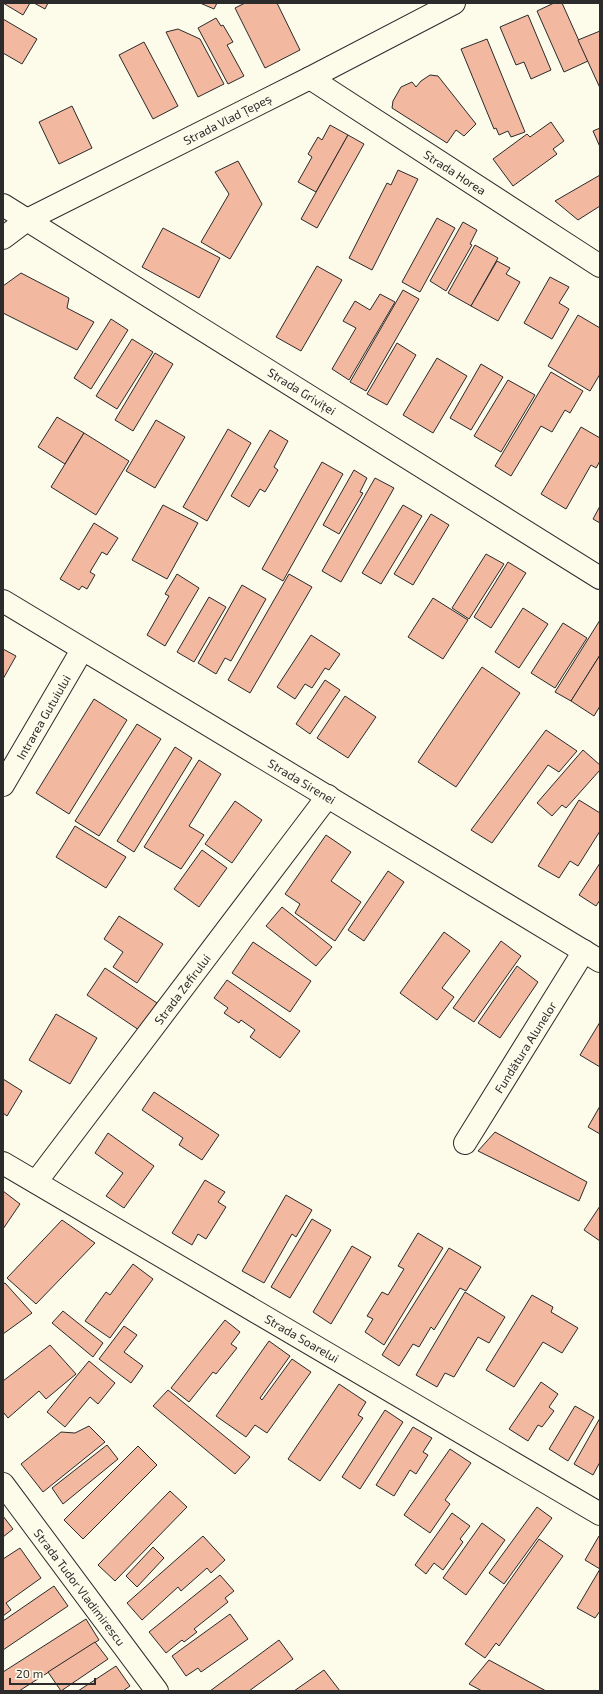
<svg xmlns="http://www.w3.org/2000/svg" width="603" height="1694" font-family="'Exo 2',sans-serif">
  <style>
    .building { fill: #f2b8a0; stroke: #2b2b2b }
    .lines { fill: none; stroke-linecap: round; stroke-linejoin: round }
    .street-casing { stroke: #2b2b2b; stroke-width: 24 }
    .secondary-casing { stroke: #2b2b2b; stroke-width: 24 }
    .street { stroke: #fdfbea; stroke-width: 22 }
    .secondary { stroke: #fdfbea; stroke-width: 22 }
    .labels { text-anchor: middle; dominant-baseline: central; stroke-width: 3; stroke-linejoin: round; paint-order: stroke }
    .street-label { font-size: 12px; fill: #2b2b2b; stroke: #fdfbea }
  </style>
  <rect width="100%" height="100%" fill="#fdfbea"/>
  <g class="building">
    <path d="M3 3H30L23 15Z"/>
    <path d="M34 3H48L45 9Z"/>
    <path d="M200 3H217L214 9Z"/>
    <path d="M245 3H277L300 50 265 68 235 8Z"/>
    <path d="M554 3H562L588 61 564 72 537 11Z"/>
    <path d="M528 15 551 70 531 79 524 62 516 65 500 27Z"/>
    <path d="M216 18 221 26 223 25 233 42 227 45 244 76 228 84 198 28Z"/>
    <path d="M3 19 37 39 22 64 3 53Z"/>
    <path d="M178 29 200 39 224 84 198 97 166 32Z"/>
    <path d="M600 31V88L578 40Z"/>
    <path d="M487 39 525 132 511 137 508 131 499 135 496 128 494 129 461 49Z"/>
    <path d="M144 42 178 106 153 119 119 55Z"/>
    <path d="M430 75 438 76 476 124 464 136 456 130 447 143 392 108 393 101 401 87 412 82 416 87 421 81Z"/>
    <path d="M72 106 92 148 59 164 39 122Z"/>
    <path d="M551 122 564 141 553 149 557 154 513 186 493 159 527 134 530 137Z"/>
    <path d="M330 125 348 135 316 192 298 182 312 157 308 154 318 137 322 140Z"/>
    <path d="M600 128V147L593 131Z"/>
    <path d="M348 135 364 144 317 228 301 219Z"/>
    <path d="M238 161 262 204 230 259 201 242 229 194 215 172Z"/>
    <path d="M398 170 418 179 372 270 349 258 387 183 391 185Z"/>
    <path d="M600 175V206L578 220 555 201Z"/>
    <path d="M437 218 455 228 420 292 402 282Z"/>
    <path d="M463 222 477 230 470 244 472 245 446 291 430 281Z"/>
    <path d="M163 228 220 258 199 298 142 267Z"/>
    <path d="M475 245 498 258 471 306 448 293Z"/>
    <path d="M497 261 510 268 506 274 520 282 498 321 471 306Z"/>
    <path d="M317 266 342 280 301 351 276 337Z"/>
    <path d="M21 273 69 298 67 308 94 322 77 350 3 313V286Z"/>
    <path d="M550 277 569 287 559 303 569 309 552 339 524 323Z"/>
    <path d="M403 290 419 299 366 391 350 382Z"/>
    <path d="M380 294 395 302 349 380 332 369 356 328 343 321 355 301 370 310Z"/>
    <path d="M578 315 600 328V374L590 391 548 366Z"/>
    <path d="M111 319 128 330 91 389 74 378Z"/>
    <path d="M132 339 153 352 117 409 96 396Z"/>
    <path d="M397 343 416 355 387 405 367 394Z"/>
    <path d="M155 353 173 364 133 431 115 420Z"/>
    <path d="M437 358 467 376 433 433 403 415Z"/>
    <path d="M481 364 503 377 471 430 450 418Z"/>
    <path d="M551 372 583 391 570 413 565 410 552 432 541 426 511 476 495 466Z"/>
    <path d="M508 380 535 395 501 452 474 436Z"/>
    <path d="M57 417 84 433 65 464 38 447Z"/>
    <path d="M156 420 185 437 155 488 126 471Z"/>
    <path d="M581 427 600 438V461L596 468 591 465 566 509 541 494Z"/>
    <path d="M228 429 251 443 207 521 183 507Z"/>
    <path d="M270 430 288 441 274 467 278 470 265 492 260 489 249 507 231 496Z"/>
    <path d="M84 433 129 461 96 515 51 487Z"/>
    <path d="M322 462 343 474 283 581 262 569Z"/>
    <path d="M354 470 367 478 360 492 363 493 339 534 323 525Z"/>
    <path d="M375 478 394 488 341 582 322 571Z"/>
    <path d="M163 505 198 523 167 579 132 560Z"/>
    <path d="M403 505 422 516 381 584 362 573Z"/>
    <path d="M600 506V523L593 519Z"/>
    <path d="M431 514 449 525 413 585 394 574Z"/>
    <path d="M94 523 118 538 107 555 102 552 90 572 95 575 87 589 82 586 79 590 60 579Z"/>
    <path d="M486 554 504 564 469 619 452 608Z"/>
    <path d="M508 562 526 573 491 628 474 617Z"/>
    <path d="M177 574 199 588 165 646 147 635 169 596 165 594Z"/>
    <path d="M289 574 312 587 250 693 228 680Z"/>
    <path d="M242 585 266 599 231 661 225 658 216 674 198 663Z"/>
    <path d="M209 597 226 607 194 662 177 652Z"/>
    <path d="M433 598 468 620 443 659 408 637Z"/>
    <path d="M523 608 548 624 519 668 495 652Z"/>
    <path d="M600 620V655L571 701 555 692Z"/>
    <path d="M563 623 587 638 555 688 531 673Z"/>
    <path d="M311 635 340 654 329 670 325 668 312 688 305 684 295 699 277 687Z"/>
    <path d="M3 649 16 656 3 679Z"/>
    <path d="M600 655V706L594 716 571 701Z"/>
    <path d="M482 667 520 693 456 787 418 762Z"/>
    <path d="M325 680 340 690 310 734 296 724Z"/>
    <path d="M345 696 376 717 348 758 317 738Z"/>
    <path d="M94 699 127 720 69 814 36 793Z"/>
    <path d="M137 724 161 739 99 836 75 821Z"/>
    <path d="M546 730 577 751 559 772 548 765 492 843 471 830Z"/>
    <path d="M175 747 192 758 134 852 117 841Z"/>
    <path d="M583 750 600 765V770L566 808 562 805 552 816 537 803Z"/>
    <path d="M199 760 221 774 189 826 204 835 181 869 144 847Z"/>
    <path d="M579 800 600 813V831L578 866 570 861 559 878 538 866Z"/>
    <path d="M235 801 262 820 232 863 205 844Z"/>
    <path d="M75 826 126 857 106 888 56 857Z"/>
    <path d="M326 835 351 852 331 881 361 902 335 941 295 913 300 904 285 894Z"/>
    <path d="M202 850 227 868 199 907 174 889Z"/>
    <path d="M600 863V900L596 906 579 895Z"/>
    <path d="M388 871 404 882 364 941 348 930Z"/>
    <path d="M282 907 332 947 316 966 266 926Z"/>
    <path d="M119 916 163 944 137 983 113 967 123 952 104 939Z"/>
    <path d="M444 932 470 951 442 988 454 997 437 1020 400 993Z"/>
    <path d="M501 941 521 956 474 1022 453 1008Z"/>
    <path d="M253 942 311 981 290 1012 232 973Z"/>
    <path d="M517 966 538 982 500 1038 478 1023Z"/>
    <path d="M105 968 157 1003 139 1030 87 995Z"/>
    <path d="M227 980 300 1031 280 1058 250 1037 255 1030 241 1020 239 1023 224 1013 228 1008 214 998Z"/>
    <path d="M56 1014 97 1038 70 1084 29 1060Z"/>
    <path d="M600 1022V1067L580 1055Z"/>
    <path d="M3 1079 22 1091 7 1116 3 1113Z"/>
    <path d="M154 1092 219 1135 202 1160 179 1145 183 1138 142 1110Z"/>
    <path d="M600 1106V1134L588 1127Z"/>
    <path d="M495 1132 587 1182 579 1201 478 1151Z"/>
    <path d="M108 1133 154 1166 124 1208 106 1196 123 1173 95 1153Z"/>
    <path d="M205 1180 225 1192 218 1202 226 1207 206 1239 198 1234 192 1245 172 1233Z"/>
    <path d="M3 1191 20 1204 3 1229Z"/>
    <path d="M286 1195 312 1210 296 1237 292 1234 264 1283 242 1271Z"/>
    <path d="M600 1206V1241L584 1230Z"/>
    <path d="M312 1219 331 1230 290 1298 271 1287Z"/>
    <path d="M62 1220 95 1243 36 1304 7 1278Z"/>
    <path d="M418 1233 443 1248 384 1345 365 1332 373 1319 367 1316 382 1292 388 1295 404 1269 398 1266Z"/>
    <path d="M352 1246 371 1257 331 1324 313 1312Z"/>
    <path d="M449 1248 481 1267 466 1291 460 1288 434 1330 431 1327 419 1347 413 1344 399 1366 382 1355Z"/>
    <path d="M133 1264 153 1279 110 1338 85 1321 106 1292 110 1295Z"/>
    <path d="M5 1283 32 1313 3 1334V1284Z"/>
    <path d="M465 1292 505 1317 489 1343 478 1337 454 1377 445 1373 437 1387 416 1375Z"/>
    <path d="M532 1295 553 1307 551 1312 578 1328 562 1353 543 1342 514 1387 486 1370Z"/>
    <path d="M63 1311 103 1343 93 1357 52 1323Z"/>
    <path d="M225 1320 240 1332 231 1344 237 1348 216 1374 213 1372 189 1402 171 1388Z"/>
    <path d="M124 1326 137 1335 124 1352 143 1366 131 1383 99 1359Z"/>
    <path d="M269 1341 290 1356 260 1398 262 1400 292 1359 311 1372 267 1433 255 1425 246 1437 216 1416Z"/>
    <path d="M50 1345 76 1374 46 1399 39 1391 8 1418 4 1413 3 1414V1381Z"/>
    <path d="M89 1361 115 1383 98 1404 90 1397 65 1427 47 1412Z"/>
    <path d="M541 1382 558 1394 549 1407 554 1411 542 1427 538 1425 528 1441 509 1429Z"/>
    <path d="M339 1384 366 1402 358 1415 363 1418 320 1481 288 1459Z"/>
    <path d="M168 1390 250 1457 235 1474 153 1406Z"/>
    <path d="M575 1406 594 1417 568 1461 549 1449Z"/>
    <path d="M385 1410 403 1422 360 1489 342 1477Z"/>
    <path d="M600 1418V1462L593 1475 574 1464Z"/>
    <path d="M89 1426 105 1442 43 1492 21 1464 61 1432 75 1433Z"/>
    <path d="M413 1427 432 1438 423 1452 428 1455 416 1474 410 1470 394 1496 376 1485Z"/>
    <path d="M107 1445 118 1459 63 1504 52 1488Z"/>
    <path d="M138 1446 157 1465 83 1539 64 1520Z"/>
    <path d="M450 1449 471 1463 445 1500 450 1504 430 1533 404 1515Z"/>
    <path d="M170 1491 187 1507 115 1581 98 1565Z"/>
    <path d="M537 1507 552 1518 504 1584 489 1573Z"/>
    <path d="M452 1513 470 1526 460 1539 463 1542 443 1570 434 1563 426 1574 415 1565Z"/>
    <path d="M3 1516 13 1529 3 1537Z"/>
    <path d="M482 1523 505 1540 466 1595 443 1578Z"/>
    <path d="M203 1536 225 1560 211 1573 207 1568 181 1591 178 1587 142 1620 127 1603Z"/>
    <path d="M599 1536 600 1537V1611L595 1618 577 1608 600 1569 585 1560Z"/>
    <path d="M539 1539 563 1556 499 1646 496 1643 485 1658 465 1644Z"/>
    <path d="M153 1547 164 1558 137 1587 126 1576Z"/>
    <path d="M20 1548 41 1578 6 1603 11 1610 3 1616V1559Z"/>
    <path d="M220 1575 234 1591 225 1598 228 1602 194 1629 197 1632 184 1642 182 1640 166 1653 149 1632Z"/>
    <path d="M54 1586 68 1606 3 1650V1621Z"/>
    <path d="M230 1614 248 1639 201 1672 198 1668 186 1676 172 1656Z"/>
    <path d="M86 1619 99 1640 19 1691H3V1672Z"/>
    <path d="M279 1640 293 1659 249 1691H210Z"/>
    <path d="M95 1642 108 1659 61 1691 48 1672Z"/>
    <path d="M489 1660 546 1691H482L469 1684Z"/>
    <path d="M116 1666 130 1686 123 1691H78Z"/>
    <path d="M324 1670 340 1691H294Z"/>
  </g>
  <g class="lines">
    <defs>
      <g id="street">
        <path d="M310 78 600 266"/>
        <path d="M3 205 600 578"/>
        <path d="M3 785 82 650"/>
        <path d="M465 1143 584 951"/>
        <path d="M3 1163 600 1514"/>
        <path d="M36 1182 328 796"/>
        <path d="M3 1484 157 1691"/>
      </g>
      <g id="secondary">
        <path d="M3 238 27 220 310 78 454 3"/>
        <path d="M3 601 600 961"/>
      </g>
    </defs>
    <use href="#street" class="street-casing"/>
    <use href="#secondary" class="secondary-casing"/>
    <use href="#street" class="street"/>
    <use href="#secondary" class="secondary"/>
  </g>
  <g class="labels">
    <g class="street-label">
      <text transform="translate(227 119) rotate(-27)">Strada Vlad Țepeș</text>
      <text transform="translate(455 172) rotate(33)">Strada Horea</text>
      <text transform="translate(302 391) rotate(32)">Strada Griviței</text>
      <text transform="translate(43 717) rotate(-60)">Intrarea Gutuiului</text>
      <text transform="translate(302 781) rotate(31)">Strada Sirenei</text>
      <text transform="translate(182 989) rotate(-53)">Strada Zefirului</text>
      <text transform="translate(525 1047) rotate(-58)">Fundătura Alunelor</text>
      <text transform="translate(302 1338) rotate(30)">Strada Soarelui</text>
      <text transform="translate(80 1587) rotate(53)">Strada Tudor Vladimirescu</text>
    </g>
  </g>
  <rect width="603" height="1694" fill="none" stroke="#2b2b2b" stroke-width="8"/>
  <path d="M10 1678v6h85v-6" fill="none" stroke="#2b2b2b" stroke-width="2"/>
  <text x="16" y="1678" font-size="12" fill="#2b2b2b" stroke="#fdfbea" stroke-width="3" paint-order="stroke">20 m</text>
</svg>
